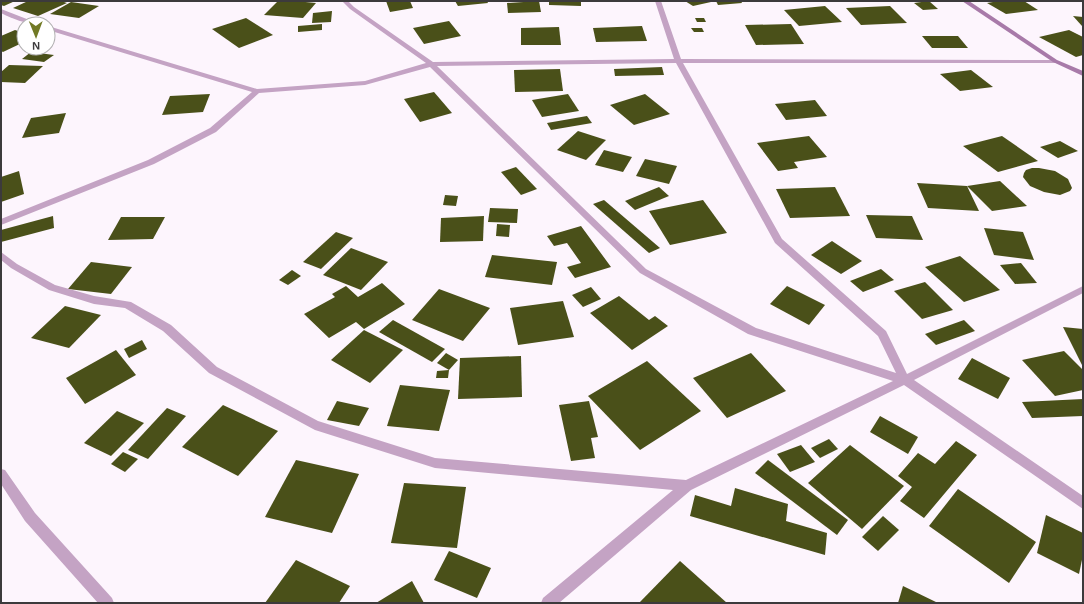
<svg xmlns="http://www.w3.org/2000/svg" width="1084" height="604" font-family="Arial,sans-serif">
  <style>
    .building { fill: #4a5019 }
    .lines { fill: none; stroke-linecap: round; stroke-linejoin: round }
    .street { fill: #c4a3c4; fill-rule: evenodd }
    .secondary { fill: #a87aa9; fill-rule: evenodd }
  </style>
  <rect width="100%" height="100%" fill="#fdf5fd"/>
  <g class="building">
    <path d="M1 1H15L4 6 1 5Z"/>
    <path d="M28 1H61L67 3 38 16 13 8Z"/>
    <path d="M278 1H295L316 3 303 18 264 15Z"/>
    <path d="M386 1H410L413 8 390 12Z"/>
    <path d="M455 1H487L488 3 458 6Z"/>
    <path d="M539 1 541 12 508 13 507 3Z"/>
    <path d="M549 1H581V6L549 5Z"/>
    <path d="M685 1H711V2L693 6Z"/>
    <path d="M716 1H741L742 3 718 5Z"/>
    <path d="M929 1 938 9 923 10 914 3Z"/>
    <path d="M999 1H1024L1038 10 1006 14 987 3Z"/>
    <path d="M71 2 99 6 79 18 50 14Z"/>
    <path d="M825 6 842 22 799 26 784 10Z"/>
    <path d="M890 6 907 23 861 25 846 8Z"/>
    <path d="M332 11 331 22 312 23 313 13Z"/>
    <path d="M1073 16 1083 17V26H1082Z"/>
    <path d="M246 18 273 35 239 48 212 29Z"/>
    <path d="M695 18H704L706 22H697Z"/>
    <path d="M449 21 461 36 424 44 413 28Z"/>
    <path d="M322 24V30L298 32V26Z"/>
    <path d="M791 24 804 44 756 45 745 25Z"/>
    <path d="M642 26 647 41 596 42 593 28Z"/>
    <path d="M559 27 561 45H521V28Z"/>
    <path d="M691 28H702L704 32H694Z"/>
    <path d="M15 30 24 33V42L3 52 1 51V36Z"/>
    <path d="M1069 30 1083 37V55L1076 57 1039 37Z"/>
    <path d="M922 36H958L968 48H932Z"/>
    <path d="M31 52 54 55 44 62 22 59Z"/>
    <path d="M9 65 43 66 25 83 1 82V72Z"/>
    <path d="M662 67 664 75 615 76 614 69Z"/>
    <path d="M560 69 563 91 515 92 514 70Z"/>
    <path d="M971 70 993 87 960 91 940 74Z"/>
    <path d="M434 92 452 113 420 122 404 99Z"/>
    <path d="M210 94 203 112 162 115 170 96Z"/>
    <path d="M568 94 579 111 542 117 532 100Z"/>
    <path d="M645 94 670 114 634 125 610 105Z"/>
    <path d="M815 100 827 116 786 120 775 104Z"/>
    <path d="M66 113 59 133 22 138 31 118Z"/>
    <path d="M587 116 592 123 551 130 547 123Z"/>
    <path d="M578 131 606 140 586 160 557 150Z"/>
    <path d="M809 136 827 157 794 162 798 168 778 171 757 143Z"/>
    <path d="M1002 136 1038 161 998 172 963 146Z"/>
    <path d="M1060 141 1078 151 1058 158 1040 147Z"/>
    <path d="M604 150 632 157 623 172 595 165Z"/>
    <path d="M645 159 677 166 669 184 636 176Z"/>
    <path d="M516 167 537 189 521 195 501 172Z"/>
    <path d="M1032 168H1039L1055 171 1068 179 1072 188 1070 191 1060 195 1044 192 1030 186 1023 177 1024 173 1026 170Z"/>
    <path d="M19 171 24 194 1 202V177Z"/>
    <path d="M1000 181 1027 206 992 211 967 186Z"/>
    <path d="M917 183 967 186 979 211 928 208Z"/>
    <path d="M659 187 669 196 635 210 625 201Z"/>
    <path d="M835 187 850 216 790 218 776 189Z"/>
    <path d="M445 195 458 196 456 206 443 205Z"/>
    <path d="M604 200 660 248 649 253 593 204Z"/>
    <path d="M703 200 727 233 670 245 649 211Z"/>
    <path d="M490 208 518 209 517 223 488 222Z"/>
    <path d="M866 215 912 216 923 240 876 238Z"/>
    <path d="M53 216 54 228 1 242V230Z"/>
    <path d="M484 216 483 241 440 242 441 218Z"/>
    <path d="M121 217H165L153 239 108 240Z"/>
    <path d="M497 224 510 225 509 237 496 236Z"/>
    <path d="M581 226 611 267 575 278 567 267 581 263 567 243 554 246 547 236Z"/>
    <path d="M984 228 1023 232 1034 260 994 255Z"/>
    <path d="M336 232 353 238 321 269 303 262Z"/>
    <path d="M832 241 862 261 841 274 811 255Z"/>
    <path d="M351 248 388 262 361 290 323 275Z"/>
    <path d="M492 255 557 262 552 285 485 277Z"/>
    <path d="M960 256 1000 290 964 302 925 267Z"/>
    <path d="M91 262 132 267 111 294 68 289Z"/>
    <path d="M1021 263 1037 283 1015 284 1000 265Z"/>
    <path d="M881 269 894 280 863 292 850 281Z"/>
    <path d="M292 270 301 276 288 285 279 280Z"/>
    <path d="M925 282 953 310 922 319 894 291Z"/>
    <path d="M382 283 405 304 364 329 356 322 329 338 304 314 335 297 332 294 346 286 358 297Z"/>
    <path d="M787 286 825 305 809 325 770 304Z"/>
    <path d="M591 287 601 299 583 307 572 295Z"/>
    <path d="M439 289 490 308 463 341 412 320Z"/>
    <path d="M619 296 649 320 655 316 668 326 632 350 590 313Z"/>
    <path d="M563 301 574 337 518 345 510 308Z"/>
    <path d="M65 306 101 315 69 348 31 338Z"/>
    <path d="M393 320 445 349 432 362 379 332Z"/>
    <path d="M964 320 975 331 936 345 925 334Z"/>
    <path d="M1063 327 1083 329V367Z"/>
    <path d="M364 330 403 350 370 383 331 360Z"/>
    <path d="M142 340 147 349 129 358 124 349Z"/>
    <path d="M116 350 136 375 85 404 66 378Z"/>
    <path d="M1064 351 1083 370V390L1055 396 1022 360Z"/>
    <path d="M446 353 458 360 449 370 437 363Z"/>
    <path d="M751 353 786 391 727 418 693 378Z"/>
    <path d="M521 356 522 397 458 399 460 358Z"/>
    <path d="M972 358 1010 378 998 399 958 379Z"/>
    <path d="M647 361 701 411 640 450 588 396Z"/>
    <path d="M449 370 448 378H436L437 371Z"/>
    <path d="M400 385 450 390 439 431 387 426Z"/>
    <path d="M1083 399V416L1032 418 1022 402Z"/>
    <path d="M337 401 369 408 359 426 327 420Z"/>
    <path d="M589 401 598 437 591 438 595 458 571 461 559 405Z"/>
    <path d="M223 405 278 431 238 476 182 447Z"/>
    <path d="M167 408 186 416 148 459 128 450Z"/>
    <path d="M117 411 144 423 111 456 84 443Z"/>
    <path d="M880 416 918 437 908 454 870 432Z"/>
    <path d="M829 439 838 449 820 458 811 448Z"/>
    <path d="M956 441 977 455 924 518 900 501 912 487 898 476 918 453 935 464Z"/>
    <path d="M801 445 815 462 790 472 777 454Z"/>
    <path d="M850 445 904 486 862 529 808 483Z"/>
    <path d="M123 452 138 459 125 472 111 464Z"/>
    <path d="M296 460 359 474 332 533 265 517Z"/>
    <path d="M768 460 848 520 837 535 755 473Z"/>
    <path d="M404 483 466 487 457 548 391 543Z"/>
    <path d="M735 488 788 504 786 521 827 533 825 555 690 516 695 495 731 506Z"/>
    <path d="M958 489 1036 542 1009 583 929 526Z"/>
    <path d="M1046 515 1083 533V555L1079 574 1037 553Z"/>
    <path d="M883 516 899 530 878 551 862 537Z"/>
    <path d="M449 551 491 568 477 598 434 580Z"/>
    <path d="M296 560 350 586 339 603H265Z"/>
    <path d="M680 561 727 603H639Z"/>
    <path d="M412 581 424 603H376Z"/>
    <path d="M903 586 938 603H898Z"/>
  </g>
  <g class="lines">
    <g class="street">
      <path d="M342 1H348L354 7 433 62 674 59 655 1H661L681 59 1057 60V62L1055 63H683L782 239 886 331 907 374 1083 286V293L914 380 1083 496V509L904 385 691 490 559 603H541L543 598 673 490 435 468 315 430 209 373 163 331 125 308 94 304 49 290 11 268 1 260V252L17 264 55 285 94 296 131 302 171 325 217 367 318 421 435 458 686 480 893 381 748 334 640 273 430 67 365 85 259 93 216 132 154 164 1 225V219L148 160 210 128 252 92 48 30V26L257 89 365 81 426 63 350 9ZM676 63 775 243 878 336 896 373 756 328 646 269 437 66Z"/>
      <path d="M1 9 37 23 38 24C25 24 13 19 1 13Z"/>
      <path d="M1 469 5 470 35 513 112 598 114 603H98L25 521 1 484Z"/>
    </g>
    <path class="secondary" d="M962 1H969L1057 60 1083 71V76L1053 62Z"/>
  </g>
  <rect width="1084" height="604" fill="none" stroke="#3c3a3c" stroke-width="4"/>
  <g transform="translate(36 36) rotate(179)"><circle r="19" fill="#ffffff" stroke="#b1b0b1"/>
  <path d="M0-3L7 15L0 10L-7 15Z" fill="#717a25"/>
  <text y="-6" font-size="11" font-weight="bold" text-anchor="middle" fill="#3c3a3c">N</text>
  </g>
</svg>
